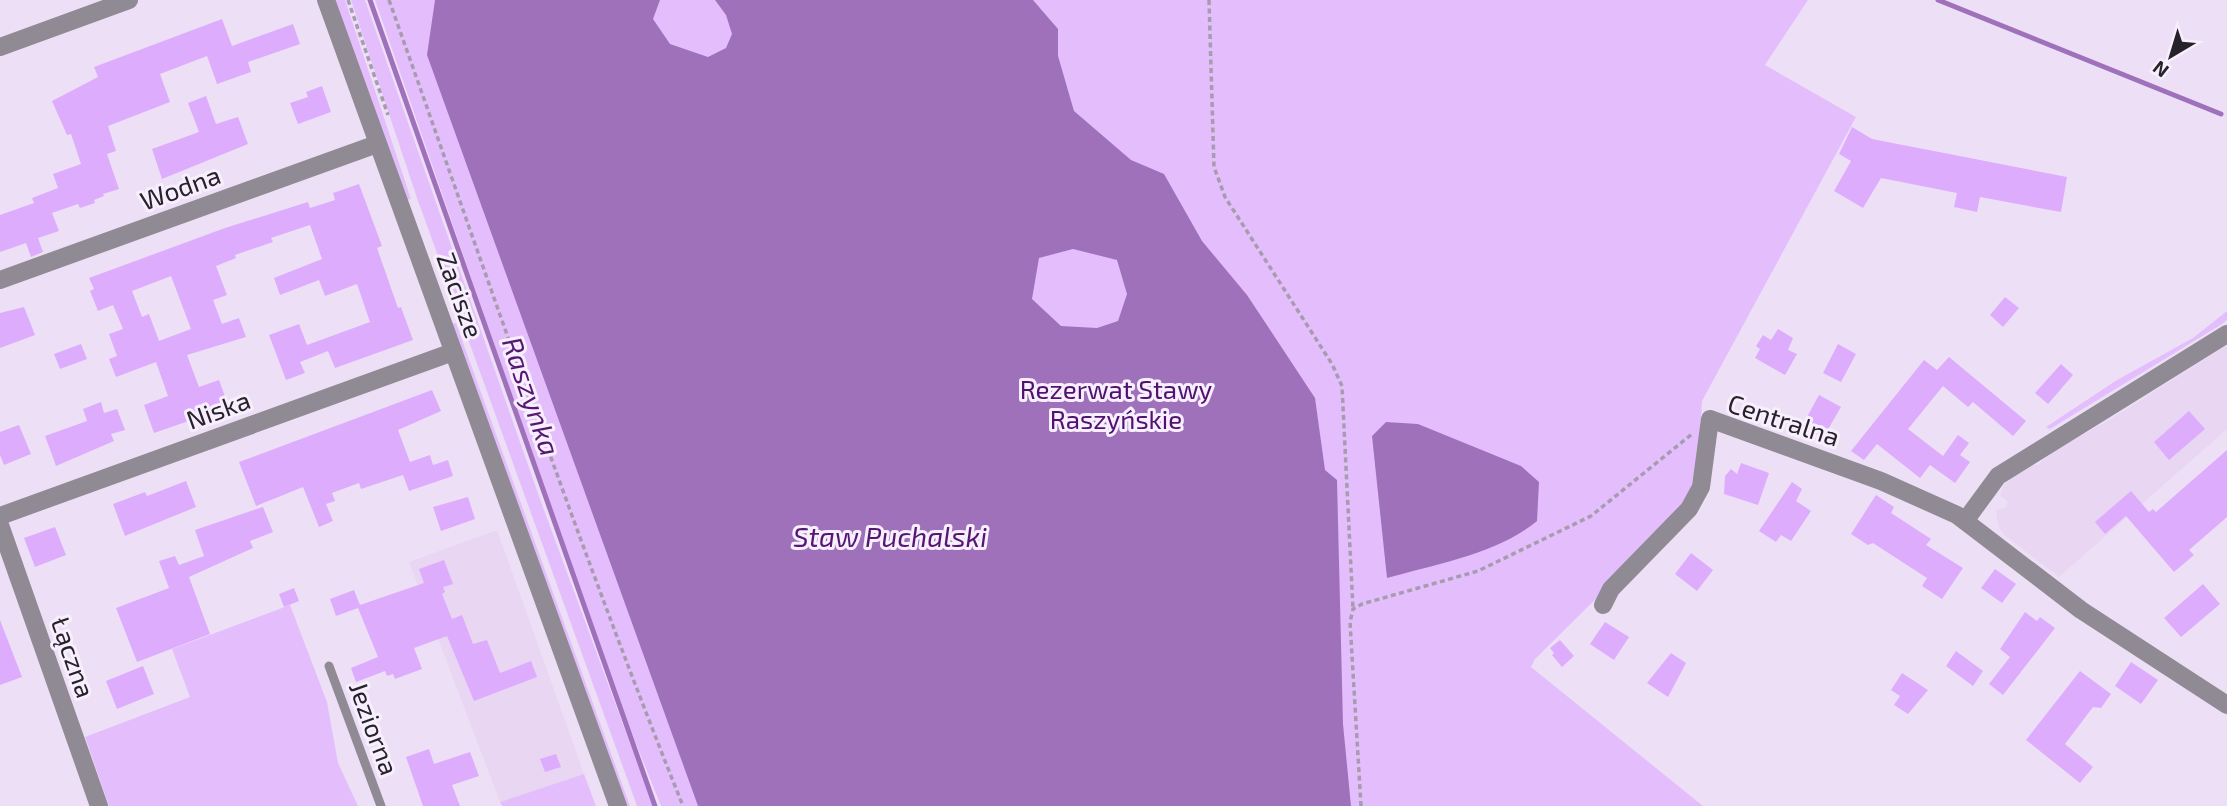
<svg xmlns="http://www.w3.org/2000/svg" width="2227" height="806" font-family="'Exo 2',sans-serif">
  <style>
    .built { fill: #e8d6f3 }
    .green { fill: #e4befc }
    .water { fill: #a071bb; fill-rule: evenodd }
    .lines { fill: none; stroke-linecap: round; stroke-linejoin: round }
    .stream { stroke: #a071bb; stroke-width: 5 }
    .building { fill: #deacfc; fill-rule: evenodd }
    .path { stroke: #a69cad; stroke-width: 3.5; stroke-dasharray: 5 3.5; stroke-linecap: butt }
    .service { stroke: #8f8a93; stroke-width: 9 }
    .minor { stroke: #8f8a93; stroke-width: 18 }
    .labels { text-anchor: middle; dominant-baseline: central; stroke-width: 6; stroke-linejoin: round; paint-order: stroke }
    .street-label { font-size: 26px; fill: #27222a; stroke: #f7effd }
    .park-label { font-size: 26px; fill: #51116e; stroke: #f7effd }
    .water-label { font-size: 28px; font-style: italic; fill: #561773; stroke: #f7effd }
  </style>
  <rect width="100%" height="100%" fill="#ede0f6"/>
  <g class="built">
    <path d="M2227 345V429L2059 577 2004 535 1998 525 1996 510 2005 508 2008 502 2000 495 2004 485 2014 475 2031 465H2038L2055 450 2111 419Z"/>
    <path d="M497 530 584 774 500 802 409 562Z"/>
  </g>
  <g class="green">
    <path d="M334 0H345L411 199 407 200Z"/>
    <path d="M351 0H365L540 499 653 806H637L417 198Z"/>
    <path d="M375 0H1808L1765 65 1856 117 1702 401 1696 500 1535 659 1531 667 1703 806H661L623 711 547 497Z"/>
    <path d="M2227 311V320L2222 324 2050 429 2046 427 2117 380 2193 338Z"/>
    <path d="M456 323 630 806H626L452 324Z"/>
    <path d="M290 605 327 702 338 763 358 806H109L85 737 190 697 172 649Z"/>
    <path d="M584 774 596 806H502L500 802Z"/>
  </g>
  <g class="water">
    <path d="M435 0H660L653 19 670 44 708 57 726 48 732 34 726 15 715 0H1033L1058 29V56L1074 111 1131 160 1164 174 1202 241 1247 295 1315 398 1325 470 1337 480 1343 724 1351 806H698L427 55ZM1073 249 1117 260 1127 294 1118 321 1097 328 1061 326 1032 299 1039 258Z"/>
    <path d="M1386 422 1418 424 1521 466 1539 482 1537 521C1497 554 1436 564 1387 578L1372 436Z"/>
  </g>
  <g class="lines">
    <g class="stream">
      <path d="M370 0 655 806"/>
      <path d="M1938 0 2221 114"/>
    </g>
  </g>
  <g class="building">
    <path d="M222 19 232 46 293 24 300 44 248 62 251 72 217 84 207 56 160 74 170 102 108 126 116 151 107 154 119 189 103 194 104 196 94 200 95 203 80 208 78 204 52 213 59 231 38 238 43 252 31 257 26 243 0 252V215L34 203 32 198 58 188 53 174 81 164 71 134 67 135 52 101 98 77 94 67Z"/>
    <path d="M322 86 331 112 298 124 290 103 308 97 306 92Z"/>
    <path d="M206 96 216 124 238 117 248 144 162 179 152 149 199 132 188 103Z"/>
    <path d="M1852 127 1872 139 2067 177 2061 212 1980 197 1977 212 1954 207 1957 193 1881 178 1863 208 1834 191 1851 161 1839 154Z"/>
    <path d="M359 184 382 246 377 248 398 308 401 307 413 340 335 368 328 351 300 362 305 373 286 380 269 335 299 324 307 345 370 322 357 284 325 296 319 280 280 295 274 278 322 259 310 225 271 238 273 242 235 255 236 258 216 266 227 295 213 300 222 324 239 318 246 337 187 355 199 387 219 380 229 407 154 433 144 405 168 396 156 362 116 377 109 359 117 356 109 334 123 329 113 305 98 311 90 291 94 289 89 278 225 228 308 202 310 208 335 200 333 193ZM171 276 191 329 159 341 149 314 142 317 132 291Z"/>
    <path d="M2005 297 2019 308 2003 327 1990 315Z"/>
    <path d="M24 307 35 335 0 348V313Z"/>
    <path d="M1778 329 1793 338 1788 350 1797 354 1785 375 1755 358 1760 349 1756 346 1763 335 1771 340Z"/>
    <path d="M81 344 87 359 60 369 54 354Z"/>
    <path d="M1838 344 1856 354 1841 382 1823 373Z"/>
    <path d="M1949 357 2026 421 2013 436 1973 402 1968 407 1943 386 1908 429 1943 456 1958 435 1969 443 1960 455 1970 462 1955 483 1930 465 1920 478 1877 444 1864 460 1851 451 1924 360 1937 370Z"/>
    <path d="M2061 364 2073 375 2048 404 2035 393Z"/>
    <path d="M432 390 441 411 398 430 410 462 430 455 433 465 448 460 453 476 409 491 403 475 361 489 359 483 332 493 335 501 326 504 333 521 319 527 303 487 256 506 239 462Z"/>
    <path d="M1819 395 1841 407 1823 438 1802 426Z"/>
    <path d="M101 402 104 413 117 409 125 430 111 434 114 441 56 466 45 436 87 421 83 409Z"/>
    <path d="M2189 411 2205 429 2169 460 2154 442Z"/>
    <path d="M19 425 31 454 4 465 0 455V432Z"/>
    <path d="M2227 450V517L2189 550 2194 555 2174 572 2126 516 2105 534 2095 522 2131 491 2149 512 2153 509 2156 512Z"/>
    <path d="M1741 463 1769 473 1758 505 1724 494 1725 476 1731 469 1737 474Z"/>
    <path d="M186 481 196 507 125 536 113 504 145 492 147 496Z"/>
    <path d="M1792 482 1802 489 1796 501 1811 511 1791 541 1781 535 1776 542 1759 531Z"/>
    <path d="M1876 495 1894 507 1891 513 1931 539 1926 545 1963 568 1942 599 1922 586 1927 578 1873 543 1868 545 1851 534Z"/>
    <path d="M468 497 475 519 441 531 433 507Z"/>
    <path d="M263 507 273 532 250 541 253 548 189 577 210 634 137 662 116 608 169 588 159 561 175 556 179 565 204 556 195 530Z"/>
    <path d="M55 527 66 555 35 567 24 538Z"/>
    <path d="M1691 553 1713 570 1697 591 1675 574Z"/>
    <path d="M444 560 453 584 443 587 445 592 442 594 452 619 462 615 473 644 487 640 500 673 531 661 537 677 474 701 447 636 414 648 422 669 395 679 393 674 387 676 385 671 356 682 351 668 378 657 358 608 336 616 330 599 354 590 360 605 424 583 419 569Z"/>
    <path d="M1995 569 2016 584 2002 603 1981 588Z"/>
    <path d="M2203 584 2220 604 2181 637 2164 618Z"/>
    <path d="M294 588 299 601 284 607 279 594Z"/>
    <path d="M2025 612 2037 621 2040 617 2055 628 2003 695 1989 684 2010 657 2000 649Z"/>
    <path d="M0 620 22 677 0 685Z"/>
    <path d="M1605 622 1629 637 1614 660 1590 644Z"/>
    <path d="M1560 640 1574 656 1562 667 1552 655 1554 653 1550 648Z"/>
    <path d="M1956 651 1983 671 1973 686 1946 666Z"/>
    <path d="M1671 653 1686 663 1668 697 1647 683Z"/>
    <path d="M2131 662 2158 680 2141 704 2115 686Z"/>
    <path d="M143 666 154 694 117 709 106 681Z"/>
    <path d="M2080 671 2111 694 2101 708 2093 707 2065 744 2093 767 2080 783 2026 740Z"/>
    <path d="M1902 673 1928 690 1908 714 1894 705 1900 696 1891 690Z"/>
    <path d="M429 749 434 764 470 752 479 776 452 785 460 806H423L406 757Z"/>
    <path d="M556 754 561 767 545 772 540 759Z"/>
  </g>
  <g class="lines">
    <g class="path">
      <path d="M348 0 388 115"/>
      <path d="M389 0C485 270 576 540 683 806"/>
      <path d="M1209 0 1214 167 1225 197 1332 364 1342 386 1353 609"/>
      <path d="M1361 806 1350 622 1353 609 1362 604 1478 571 1591 516 1692 434"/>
    </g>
    <path class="service" d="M329 666 381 806"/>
    <g class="minor">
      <path d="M326 0 618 806"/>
      <path d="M0 47 129 0"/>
      <path d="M0 280 377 144"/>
      <path d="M0 516 453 352"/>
      <path d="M1965 521 1998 476 2227 334"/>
      <path d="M0 525 99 806"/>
      <path d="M1603 605 1611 589 1689 509 1701 487 1710 419 1881 481 1957 515 2081 610 2227 705"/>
    </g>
  </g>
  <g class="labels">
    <g class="street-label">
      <text transform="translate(180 187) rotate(-20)">Wodna</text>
      <text transform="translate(461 295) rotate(70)">Zacisze</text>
      <text transform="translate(218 409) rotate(-20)">Niska</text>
      <text transform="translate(1784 419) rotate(18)">Centralna</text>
      <text transform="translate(74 657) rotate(71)">Łączna</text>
      <text transform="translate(375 728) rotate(70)">Jeziorna</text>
    </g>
    <g class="park-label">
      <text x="1116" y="388">Rezerwat Stawy<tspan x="1116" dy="30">Raszyńskie</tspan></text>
    </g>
    <g class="water-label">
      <text transform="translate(532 396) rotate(71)">Raszynka</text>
      <text x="890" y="536">Staw Puchalski</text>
    </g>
  </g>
  <g transform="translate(2171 56) rotate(218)" stroke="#f7effd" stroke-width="5" paint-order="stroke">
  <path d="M0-5L12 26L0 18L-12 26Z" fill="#27222a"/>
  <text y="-10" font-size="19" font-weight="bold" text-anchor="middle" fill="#27222a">N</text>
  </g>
</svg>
